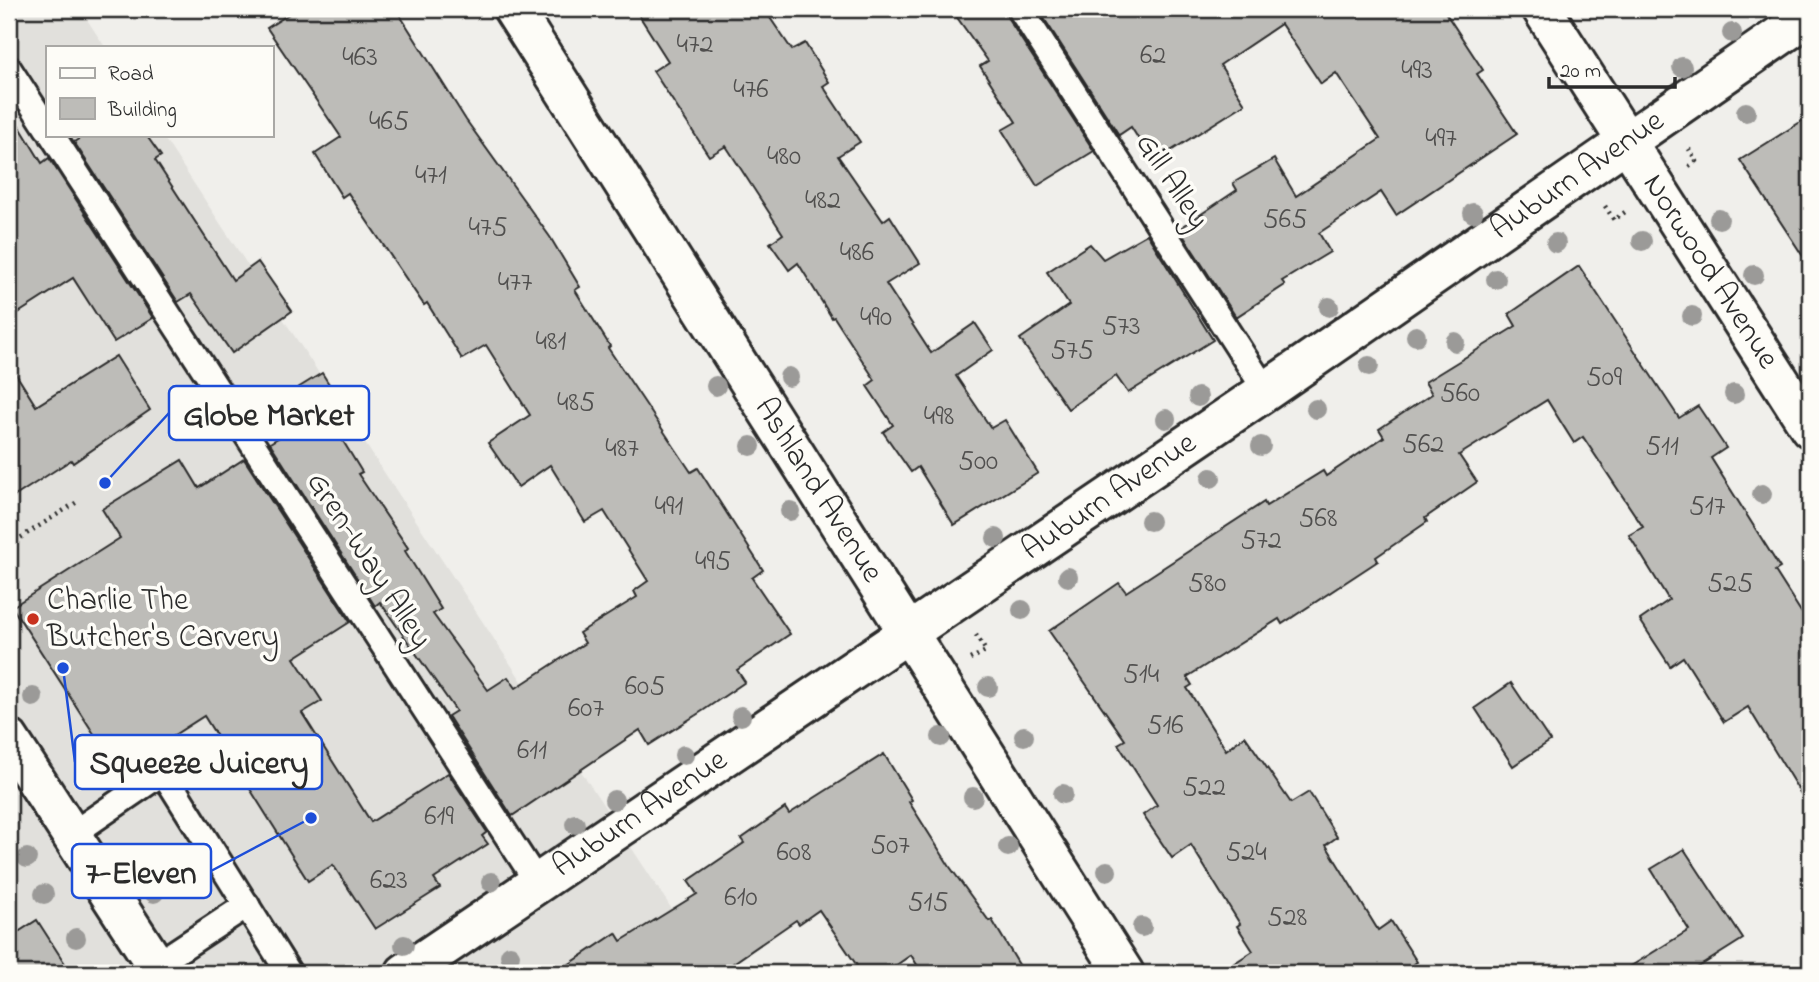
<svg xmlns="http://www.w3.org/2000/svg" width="1819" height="982" font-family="'Indie Flower',sans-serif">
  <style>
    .built { fill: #e1e0dc }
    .building { fill: #bdbcb8; stroke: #2b2b2b; stroke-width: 2 }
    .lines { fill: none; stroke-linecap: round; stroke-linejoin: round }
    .lane-casing { stroke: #2b2b2b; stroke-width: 30 }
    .street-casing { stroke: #2b2b2b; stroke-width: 44 }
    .secondary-casing { stroke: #2b2b2b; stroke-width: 44 }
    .path { stroke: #2b2b2b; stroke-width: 4.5; stroke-dasharray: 2 5; stroke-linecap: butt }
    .lane { stroke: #fdfcf7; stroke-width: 24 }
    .street { stroke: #fdfcf7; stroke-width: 38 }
    .secondary { stroke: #fdfcf7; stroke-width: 38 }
    .tree { fill: #9b9a98 }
    .poi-dot { fill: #c8321e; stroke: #fdfcf7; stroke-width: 2.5 }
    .labels { text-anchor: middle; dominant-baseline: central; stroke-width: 7; stroke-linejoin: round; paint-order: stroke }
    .number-label { font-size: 28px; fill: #504f4e }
    .street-label { font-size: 32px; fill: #2b2b2b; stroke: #fdfcf7 }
    .poi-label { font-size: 32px; fill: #2b2b2b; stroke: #fdfcf7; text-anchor: start }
    .leader { fill: none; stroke: #1d4ed8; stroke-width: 2.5 }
    .callout-dot { fill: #1d4ed8; stroke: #fdfcf7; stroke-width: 2.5 }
    .callout { fill: #fdfcf7; stroke: #1d4ed8; stroke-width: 2.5 }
    .callout-label { font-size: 33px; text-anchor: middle; font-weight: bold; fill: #2b2b2b }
  </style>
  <rect width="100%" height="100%" fill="#f0efeb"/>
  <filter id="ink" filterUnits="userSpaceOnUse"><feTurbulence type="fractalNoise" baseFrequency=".0143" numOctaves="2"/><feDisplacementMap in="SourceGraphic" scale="14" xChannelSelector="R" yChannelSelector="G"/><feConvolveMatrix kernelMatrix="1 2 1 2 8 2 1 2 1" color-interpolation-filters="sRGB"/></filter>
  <g filter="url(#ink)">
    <path class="built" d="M9 9H80L105 47H47V135H162L714 973H9Z"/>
    <g class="building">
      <path d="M297 9H396L466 120 550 237 580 287 575 290 610 346 608 348 691 472 698 468 763 570 752 578 790 634 737 670 745 682 704 710 649 745 640 730 512 816 448 716 456 711 380 602 375 606 270 443 281 436 264 409 322 373 359 431 343 441 362 472 358 474 408 548 405 551 441 609 433 614 488 690 508 677 516 688 585 643 579 633 637 597 634 591 648 581 604 511 585 522 550 465 518 487 488 443 530 415 486 345 462 359 427 303 424 305 348 193 342 197 315 154 341 137 267 28Z"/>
      <path d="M635 9H764L792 50 805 43 829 82 823 86 860 142 838 156 883 221 890 216 920 263 886 284 931 353 975 323 993 350 956 376 991 428 1005 420 1038 473 954 525 918 467 911 472 883 432 893 425 867 386 875 380 834 317 832 318 798 263 789 270 770 243 783 234 726 146 709 156 653 71 668 61Z"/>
      <path d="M951 9H1005L1007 17 1094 151 1037 186 1002 130 1016 122 980 66 988 61Z"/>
      <path d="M1038 9H1443L1483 70 1477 74 1517 134 1396 215 1381 192 1319 233 1330 252 1282 281 1285 285 1236 317 1179 229 1237 190 1233 183 1274 159 1296 196 1380 139 1336 73 1321 84 1281 24 1220 65 1245 104 1153 162 1131 127 1119 135Z"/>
      <path d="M9 109 42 163 49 158 153 318 114 342 73 278 9 319Z"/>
      <path d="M1810 116V267L1740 160Z"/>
      <path d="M85 135H146L161 156 155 160 233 280 258 262 292 311 232 353 191 294 178 302 74 142Z"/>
      <path d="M1147 234 1213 340 1128 393 1116 376 1068 409 1020 339 1069 305 1047 272 1090 244 1103 259Z"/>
      <path d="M1579 266 1679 418 1698 406 1726 448 1711 458 1780 568 1775 571 1810 626V809L1748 707 1724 722 1683 657 1670 666 1640 620 1669 600 1629 535 1643 527 1583 437 1574 443 1547 400 1459 455 1477 482 1425 518 1427 522 1376 557 1378 561 1282 624 1279 619 1187 677 1192 685 1187 688 1226 750 1245 736 1291 803 1309 792 1337 837 1326 845 1378 930 1391 921 1417 962 1400 973H1219L1253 951 1237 926 1240 924 1191 845 1172 858 1143 815 1157 805 1118 744 1125 740 1049 631 1119 583 1126 592 1264 502 1266 506 1323 471 1326 476 1384 437 1379 429 1432 394 1425 382 1516 326 1509 314Z"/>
      <path d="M116 356 150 410 73 463 71 460 9 500V363L36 406Z"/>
      <path d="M244 459 350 622 294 658 322 701 302 713 371 822 448 773 487 832 482 836 488 844 434 879 440 888 375 929 333 865 308 881 204 716 118 771 12 607 120 538 102 509 182 460 199 488Z"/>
      <path d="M1511 683 1550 741 1513 766 1475 708Z"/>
      <path d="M884 754 912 800 909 802 950 867 989 921 992 920 1024 973H922L911 955 885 973H862L819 910 799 924 796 920 719 973H556L616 933 621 941 697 894 688 881 744 843 741 839 785 808 789 814Z"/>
      <path d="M1684 849 1743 939 1689 973H1620L1689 930 1651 869Z"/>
      <path d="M37 920 71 973H9V938Z"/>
    </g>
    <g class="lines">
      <defs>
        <g id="lane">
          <path d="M1020 9 1266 391"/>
          <path d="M9 69 47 128"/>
          <path d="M52 135 537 882"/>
          <path d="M71 835 163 772 289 973"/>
          <path d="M156 965 247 905"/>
        </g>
        <g id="street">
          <path id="s1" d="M513 9 1124 973"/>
          <path id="s2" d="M1542 9 1810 428"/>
          <path id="s3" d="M405 973 1266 391 1810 15"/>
        </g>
        <path id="secondary" d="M9 739 161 973"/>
      </defs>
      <use href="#lane" class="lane-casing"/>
      <use href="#street" class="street-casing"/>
      <use href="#secondary" class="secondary-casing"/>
      <g class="path">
        <path d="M1689 166 1696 161 1689 149"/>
        <path d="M1605 206 1614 220 1625 212"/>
        <path d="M9 545 77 502"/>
        <path d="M970 659 986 651 976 635"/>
      </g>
      <use href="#lane" class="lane"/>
      <use href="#street" class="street"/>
      <use href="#secondary" class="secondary"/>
    </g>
    <g class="tree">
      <circle cx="1732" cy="33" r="10"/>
      <circle cx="1682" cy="67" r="10"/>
      <circle cx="1746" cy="112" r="10"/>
      <circle cx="1473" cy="213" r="10"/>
      <circle cx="1719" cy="219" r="10"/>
      <circle cx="1642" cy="241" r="10"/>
      <circle cx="1556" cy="243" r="10"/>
      <circle cx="1754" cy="275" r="10"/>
      <circle cx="1496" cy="279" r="10"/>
      <circle cx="1329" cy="307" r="10"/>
      <circle cx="1692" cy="316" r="10"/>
      <circle cx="1416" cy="336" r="10"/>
      <circle cx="1455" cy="342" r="10"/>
      <circle cx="1369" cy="366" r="10"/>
      <circle cx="789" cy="377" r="10"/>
      <circle cx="716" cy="386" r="10"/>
      <circle cx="1734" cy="394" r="10"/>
      <circle cx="1198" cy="397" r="10"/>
      <circle cx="1316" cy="409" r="10"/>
      <circle cx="1166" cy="419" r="10"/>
      <circle cx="751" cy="446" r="10"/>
      <circle cx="1261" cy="446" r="10"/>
      <circle cx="1211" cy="478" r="10"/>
      <circle cx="1762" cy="494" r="10"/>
      <circle cx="790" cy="511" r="10"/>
      <circle cx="1150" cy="521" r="10"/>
      <circle cx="996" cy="538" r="10"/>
      <circle cx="1068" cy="577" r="10"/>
      <circle cx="1022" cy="610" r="10"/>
      <circle cx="988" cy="687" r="10"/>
      <circle cx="33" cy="697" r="10"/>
      <circle cx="741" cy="716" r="10"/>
      <circle cx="1024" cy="736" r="10"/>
      <circle cx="941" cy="737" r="10"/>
      <circle cx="684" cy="755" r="10"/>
      <circle cx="1063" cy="794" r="10"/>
      <circle cx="973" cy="797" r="10"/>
      <circle cx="614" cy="800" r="10"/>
      <circle cx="575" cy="824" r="10"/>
      <circle cx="1008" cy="847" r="10"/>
      <circle cx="27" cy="858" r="10"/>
      <circle cx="1107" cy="871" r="10"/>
      <circle cx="491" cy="882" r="10"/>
      <circle cx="154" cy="893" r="10"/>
      <circle cx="44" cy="894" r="10"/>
      <circle cx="1142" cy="927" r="10"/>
      <circle cx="76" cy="938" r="10"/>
      <circle cx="404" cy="945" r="10"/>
      <circle cx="510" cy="955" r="10"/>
    </g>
  </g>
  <circle class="poi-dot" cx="33" cy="619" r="7"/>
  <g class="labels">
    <g class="number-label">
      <text x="695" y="45">472</text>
      <text x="1153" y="56">62</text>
      <text x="360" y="58">463</text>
      <text x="1417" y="71">493</text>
      <text x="751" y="90">476</text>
      <text x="389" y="122">465</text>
      <text x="1441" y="139">497</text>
      <text x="784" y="157">480</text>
      <text x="431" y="176">471</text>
      <text x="823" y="201">482</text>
      <text x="1285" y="220">565</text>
      <text x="488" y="228">475</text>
      <text x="857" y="253">486</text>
      <text x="515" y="283">477</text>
      <text x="876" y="318">490</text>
      <text x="1121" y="327">573</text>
      <text x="551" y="342">481</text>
      <text x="1072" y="351">575</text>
      <text x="1604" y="378">509</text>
      <text x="1460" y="394">560</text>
      <text x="576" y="403">485</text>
      <text x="939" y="417">498</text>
      <text x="1423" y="445">562</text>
      <text x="1662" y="447">511</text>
      <text x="622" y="449">487</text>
      <text x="978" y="462">500</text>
      <text x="669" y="507">491</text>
      <text x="1707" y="507">517</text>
      <text x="1318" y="519">568</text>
      <text x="1261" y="541">572</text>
      <text x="713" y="562">495</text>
      <text x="1207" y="584">580</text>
      <text x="1730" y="584">525</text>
      <text x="1141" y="675">514</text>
      <text x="645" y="687">605</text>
      <text x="586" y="709">607</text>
      <text x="1165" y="726">516</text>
      <text x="532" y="751">611</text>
      <text x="1204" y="788">522</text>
      <text x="439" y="817">619</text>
      <text x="890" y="846">507</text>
      <text x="794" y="853">608</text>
      <text x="1246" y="853">524</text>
      <text x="389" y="881">623</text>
      <text x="741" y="898">610</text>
      <text x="928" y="903">515</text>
      <text x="1287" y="918">528</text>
    </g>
    <g class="street-label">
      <text stroke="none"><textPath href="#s3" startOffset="1418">Auburn Avenue</textPath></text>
      <text transform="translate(1171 182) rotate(57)">Gill Alley</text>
      <text stroke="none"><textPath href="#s2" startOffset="312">Norwood Avenue</textPath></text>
      <text stroke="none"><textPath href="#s1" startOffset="570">Ashland Avenue</textPath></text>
      <text stroke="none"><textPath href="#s3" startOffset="850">Auburn Avenue</textPath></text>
      <text transform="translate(368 561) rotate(57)">Gren-Way Alley</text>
      <text stroke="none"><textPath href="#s3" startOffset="284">Auburn Avenue</textPath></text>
    </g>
    <g class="poi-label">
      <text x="47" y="601">Charlie The<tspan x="47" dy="37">Butcher's Carvery</tspan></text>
    </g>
  </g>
  <path class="leader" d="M105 483L169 413M63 668L75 762M311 818L211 871"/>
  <g class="callout-dot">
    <circle cx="105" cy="483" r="7"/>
    <circle cx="63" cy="668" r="7"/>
    <circle cx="311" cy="818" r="7"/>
  </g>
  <g class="callout">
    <rect x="169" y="386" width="200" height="54" rx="7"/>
    <rect x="75" y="735" width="247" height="54" rx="7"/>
    <rect x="72" y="844" width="139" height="54" rx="7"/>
  </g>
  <g class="callout-label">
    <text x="269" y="425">Globe Market</text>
    <text x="199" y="773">Squeeze Juicery</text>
    <text x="141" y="883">7-Eleven</text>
  </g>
  <rect width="1819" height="982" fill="none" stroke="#fdfcf7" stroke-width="35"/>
  <rect x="18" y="18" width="1784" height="947" fill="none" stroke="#2b2b2b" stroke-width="2.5" filter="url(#ink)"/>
  <rect x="46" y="46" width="228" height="91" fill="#fdfcf7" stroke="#a9a8a5" stroke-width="2"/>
  <rect x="60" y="68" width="35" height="10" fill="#fdfcf7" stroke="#a9a8a5" stroke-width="2"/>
  <text x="108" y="80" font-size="21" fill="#2b2b2b">Road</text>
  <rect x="60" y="98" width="35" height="21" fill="#bdbcb8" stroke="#a9a8a5" stroke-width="2"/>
  <text x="108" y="116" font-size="21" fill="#2b2b2b">Building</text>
  <path d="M1549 77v10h126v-10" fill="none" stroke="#2b2b2b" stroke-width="3.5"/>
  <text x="1560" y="77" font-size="21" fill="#2b2b2b" stroke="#fdfcf7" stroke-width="5" paint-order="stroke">20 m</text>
</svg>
